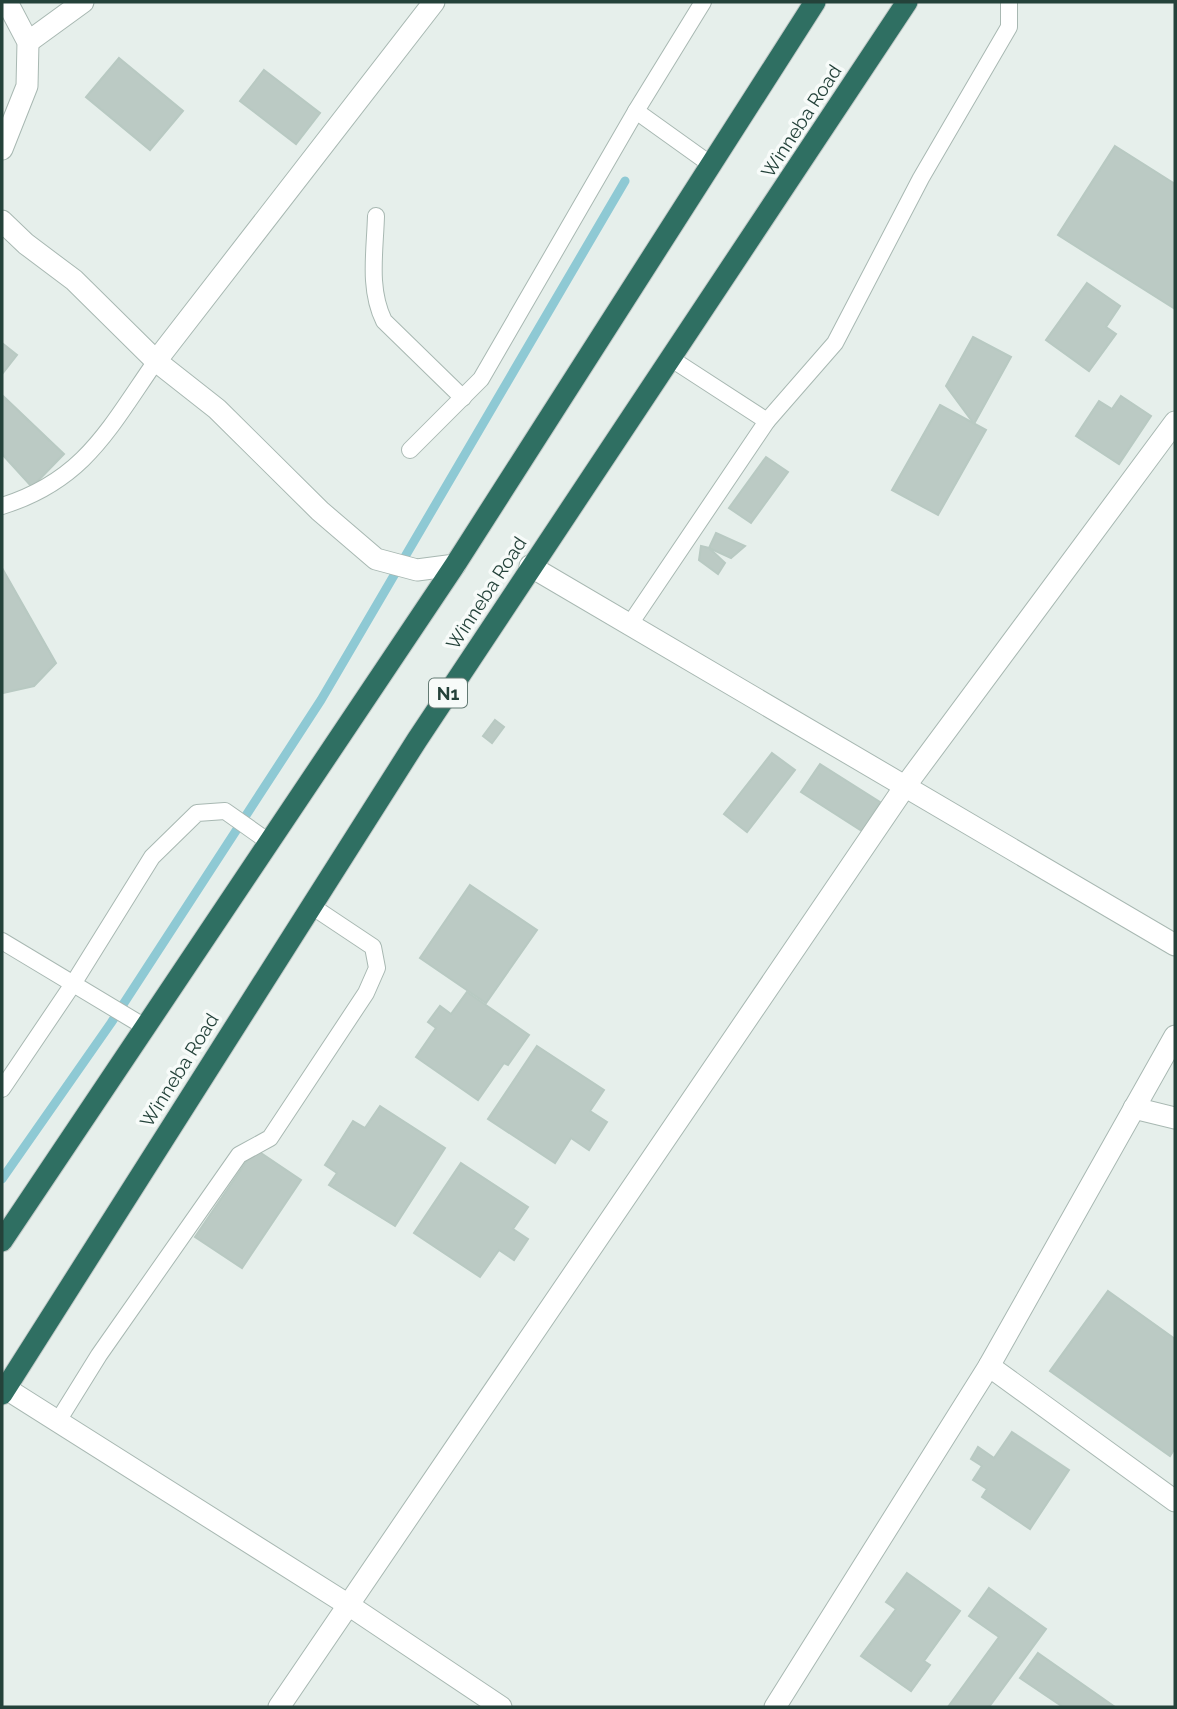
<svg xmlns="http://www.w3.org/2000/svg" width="1177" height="1709" font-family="Raleway,sans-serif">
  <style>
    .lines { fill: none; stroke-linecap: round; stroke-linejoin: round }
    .stream { stroke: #8ec9d4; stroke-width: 9 }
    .building { fill: #bbcac4; stroke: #b8c9c2; stroke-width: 2 }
    .lane-casing { stroke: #a8b8b2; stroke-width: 18 }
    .street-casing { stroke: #a8b8b2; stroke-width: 23 }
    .highway-casing { stroke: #c2cac8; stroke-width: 23 }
    .lane { stroke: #fff; stroke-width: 16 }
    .street { stroke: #fff; stroke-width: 21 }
    .highway { stroke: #2f6f62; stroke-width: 21 }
    .labels { text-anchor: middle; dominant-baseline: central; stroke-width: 7; stroke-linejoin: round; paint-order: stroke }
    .shield { fill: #f7fbf9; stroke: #637a73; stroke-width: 2 }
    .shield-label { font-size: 18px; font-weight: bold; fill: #24423a }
    .street-label { font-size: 19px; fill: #24423a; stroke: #f7fbf9 }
  </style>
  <rect width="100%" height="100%" fill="#e6efeb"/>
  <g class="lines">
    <path class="stream" d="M2 1179 111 1023 321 700 625 181"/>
  </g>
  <g class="building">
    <path d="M119 58 183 111 150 150 86 97Z"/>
    <path d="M264 70 320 113 296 144 240 101Z"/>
    <path d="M1115 146 1175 184V309L1058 235Z"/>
    <path d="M1087 283 1120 306 1106 327 1116 334 1089 371 1046 340Z"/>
    <path d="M973 337 1011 357 974 424 946 386Z"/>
    <path d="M2 343 17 355 2 374Z"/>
    <path d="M2 395 64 454 32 487 2 454Z"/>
    <path d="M1121 396 1151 416 1119 464 1076 436 1099 401 1112 409Z"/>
    <path d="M940 405 986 430 938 515 892 490Z"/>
    <path d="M766 457 788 472 751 523 729 508Z"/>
    <path d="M716 533 745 546 731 558 709 548Z"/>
    <path d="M701 546 709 548 725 563 718 574 699 560Z"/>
    <path d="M2 568 56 663 34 686 3 693Z"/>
    <path d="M495 720 504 727 492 743 483 736Z"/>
    <path d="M772 753 795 770 747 832 724 814Z"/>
    <path d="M820 764 880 802 862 831 801 792Z"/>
    <path d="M470 885 537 930 486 1003 420 958Z"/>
    <path d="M467 992 529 1035 508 1065 504 1063 478 1100 416 1057 436 1028 428 1022 440 1006 451 1014Z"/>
    <path d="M537 1046 604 1090 590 1111 607 1122 589 1150 571 1138 555 1163 488 1119Z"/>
    <path d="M380 1106 445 1148 395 1226 329 1185 337 1173 325 1165 353 1121 365 1128Z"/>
    <path d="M255 1149 301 1180 242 1268 195 1237Z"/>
    <path d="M461 1163 528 1207 513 1229 528 1239 514 1260 499 1250 480 1277 414 1233Z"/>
    <path d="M1108 1291 1175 1339V1448L1170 1456 1050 1371Z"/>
    <path d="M1012 1432 1069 1470 1030 1529 982 1497 987 1489 973 1480 982 1466 971 1459 978 1447 994 1458Z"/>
    <path d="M907 1573 960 1611 924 1661 930 1665 911 1691 861 1656 896 1609 886 1602Z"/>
    <path d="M989 1588 1046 1629 989 1707H948L999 1637 969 1616Z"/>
    <path d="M1038 1653 1115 1707H1063L1020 1678Z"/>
  </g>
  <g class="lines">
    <defs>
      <g id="lane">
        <path d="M703 2 636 111 710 164"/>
        <path d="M376 216C375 251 368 289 384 321L463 398"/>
        <path d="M670 358 767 421"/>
        <path d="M410 450 481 379 636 111"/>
        <path d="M2 506C85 480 109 428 156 361"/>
        <path d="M630 624 767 421 835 343 921 178 1009 27V2"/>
        <path d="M2 941 145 1027"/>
        <path d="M2 1089 73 984 152 857 197 813 225 811 269 842"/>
        <path d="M58 1421 99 1355 239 1155 270 1138 366 993 377 968 373 947 310 905"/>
      </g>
      <g id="street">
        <path d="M28 42 83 2"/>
        <path d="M2 149 27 86 28 42 7 2"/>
        <path d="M2 221 26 244 74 280 156 361 217 409 320 511 376 559 417 570 455 565"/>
        <path d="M156 361 434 2"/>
        <path d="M530 566 1175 945"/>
        <path d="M1134 1108 1175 1118"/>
        <path d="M989 1366 1175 1501"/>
        <path d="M5 1388 350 1606 501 1707"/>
        <path d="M279 1707 906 785 1175 422"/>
        <path d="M775 1707 989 1366 1175 1036"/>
      </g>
      <g id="highway">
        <path d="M2 1241 455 565 815 2"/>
        <path d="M2 1394 417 740 907 2"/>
      </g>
    </defs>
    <use href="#lane" class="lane-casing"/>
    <use href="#street" class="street-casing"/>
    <use href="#highway" class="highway-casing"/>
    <use href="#lane" class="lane"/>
    <use href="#street" class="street"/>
    <use href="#highway" class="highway"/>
  </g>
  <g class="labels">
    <rect class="shield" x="429" y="678.5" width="38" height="29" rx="5"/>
    <g class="shield-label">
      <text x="448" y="693">N1</text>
    </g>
    <g class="street-label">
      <text transform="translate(801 121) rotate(-57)">Winneba Road</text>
      <text transform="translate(486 593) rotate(-57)">Winneba Road</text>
      <text transform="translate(179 1070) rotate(-58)">Winneba Road</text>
    </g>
  </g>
  <rect width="1177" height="1709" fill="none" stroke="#24423a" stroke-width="7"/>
</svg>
